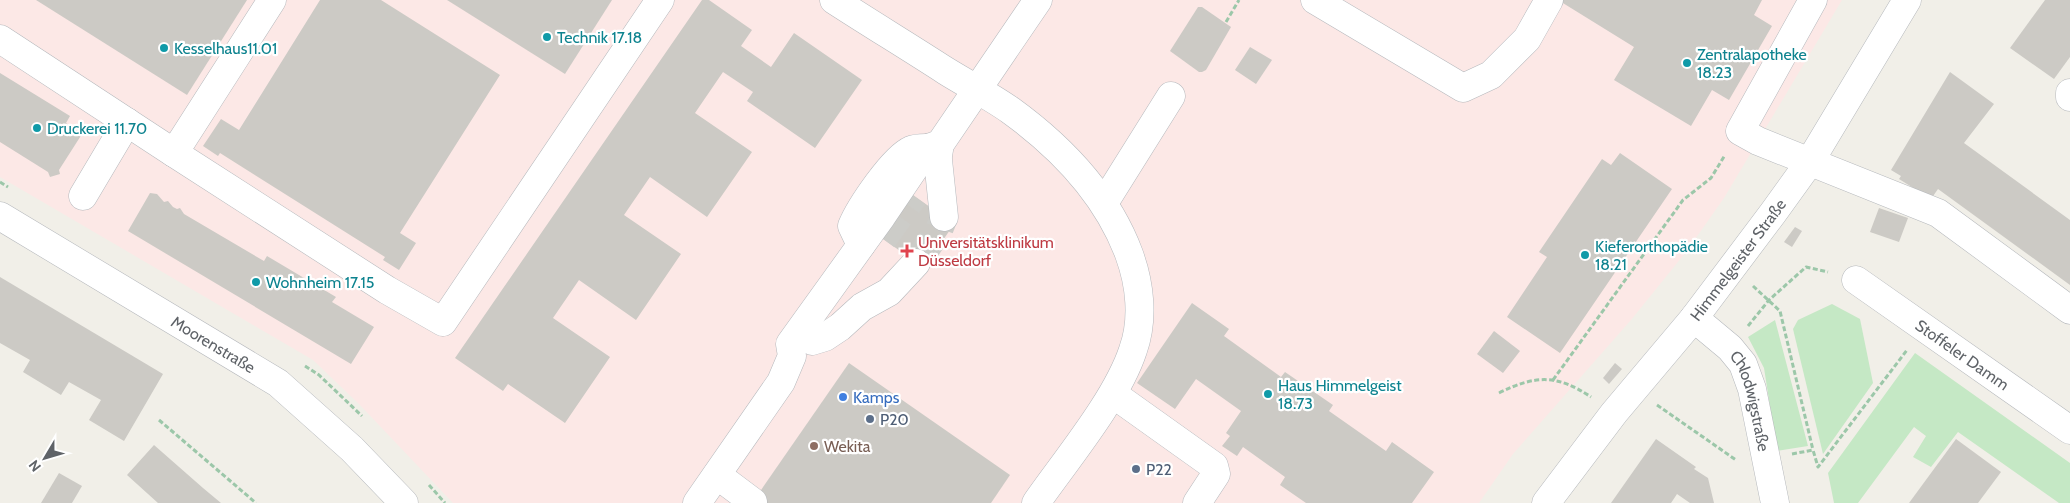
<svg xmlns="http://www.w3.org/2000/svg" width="2070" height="503" font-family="Cabin,sans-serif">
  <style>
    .medical { fill: #fce8e6 }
    .green { fill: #c5e8c5 }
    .building { fill: #cccac5 }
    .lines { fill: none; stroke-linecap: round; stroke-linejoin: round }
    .minor-tunnel { stroke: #ccccc8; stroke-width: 28; stroke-dasharray: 28 14; stroke-linecap: butt }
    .minor-casing { stroke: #b5b8bc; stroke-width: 29 }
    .path { stroke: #9cc7a9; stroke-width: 3; stroke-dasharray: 5 2.5; stroke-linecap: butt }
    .minor { stroke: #fff; stroke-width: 28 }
    .culture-dot { fill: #0f9aa8; stroke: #fff; stroke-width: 2 }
    .health-dot { fill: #e0444e; stroke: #fff; stroke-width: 2 }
    .shop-dot { fill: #3f7fe0; stroke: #fff; stroke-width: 2 }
    .service-dot { fill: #5c6f8a; stroke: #fff; stroke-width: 2 }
    .education-dot { fill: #8d6e63; stroke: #fff; stroke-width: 2 }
    .labels { text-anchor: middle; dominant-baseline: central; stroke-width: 4.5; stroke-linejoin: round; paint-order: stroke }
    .culture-label { font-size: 16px; fill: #0d838f; stroke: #fff; text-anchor: start }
    .health-label { font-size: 16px; fill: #be3a42; stroke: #fff; text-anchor: start }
    .street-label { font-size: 16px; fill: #5f6368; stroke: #fff }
    .shop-label { font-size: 16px; fill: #366cbe; stroke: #fff; text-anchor: start }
    .service-label { font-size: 16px; fill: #4e5e75; stroke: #fff; text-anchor: start }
    .education-label { font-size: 16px; fill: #785e54; stroke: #fff; text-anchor: start }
  </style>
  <rect width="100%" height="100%" fill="#f1efe8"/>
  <path class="medical" d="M0 0H1842L1724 198 1686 252 1631 320 1513 454 1479 503H453L359 404 313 360 0 177Z"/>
  <g class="green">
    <path d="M1832 304 1860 319 1873 383 1823 454 1793 329 1798 320Z"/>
    <path d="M1775 320 1808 446 1777 451 1764 368 1748 337Z"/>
    <path d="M1915 353 2070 463V503H2059L1958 432 1931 467 1913 457 1926 436 1914 427 1858 503H1834L1828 473Z"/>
  </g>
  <g class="building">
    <path d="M36 0H247L187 95Z"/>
    <path d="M320 0H381L500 75 400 233 416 243 399 270 383 260 385 257 220 153 218 156 203 146 221 119 239 130Z"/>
    <path d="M447 0H612L565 74Z"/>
    <path d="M702 0H709L752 30 741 46 771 67 794 33 862 80 815 148 747 101 753 92 723 72 695 113 752 152 707 217 650 177 624 215 681 254 636 320 579 280 553 318 610 357 565 423 508 384 503 391 455 358Z"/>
    <path d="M1558 0H1762L1754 15 1772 26 1729 100 1712 90 1691 126 1614 80 1634 47Z"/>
    <path d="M2045 0H2070V57L2054 79 2010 48Z"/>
    <path d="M1198 7H1202L1231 27 1206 70 1202 72H1199L1170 51Z"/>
    <path d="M1250 47 1272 60 1256 84 1235 70Z"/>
    <path d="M1950 72 1994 104 1964 143 2070 220V285L1938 189 1931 199 1899 179 1901 176 1891 170Z"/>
    <path d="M0 73 70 116 66 123 82 134 59 170 60 174 50 177 48 172 0 142Z"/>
    <path d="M1620 153 1672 189 1560 353 1507 317 1547 257 1539 252 1602 159 1611 165Z"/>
    <path d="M896 183 954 224 924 268 872 231Z"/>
    <path d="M150 193 157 194 164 202 168 201 173 207 177 209 180 208 184 214 264 261 267 256 336 297 332 302 374 327 351 364 128 231Z"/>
    <path d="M1879 208 1908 218 1899 242 1870 232Z"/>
    <path d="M1795 227 1802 231 1792 247 1784 242Z"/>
    <path d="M0 277 163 374 124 441 89 420 101 400 69 382 61 395 23 372 30 360 0 343Z"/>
    <path d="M1192 303 1229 329 1224 336 1281 377 1285 372 1333 405 1329 411 1386 451 1392 442 1434 472 1412 503H1306L1280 485 1285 477 1243 447 1237 456 1222 446 1230 436 1226 433 1241 411 1196 379 1175 409 1137 383Z"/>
    <path d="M1494 331 1520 351 1503 373 1477 354Z"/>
    <path d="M849 363 1010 475 991 503H752Z"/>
    <path d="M1615 363 1622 369 1609 384 1603 378Z"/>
    <path d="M1656 439 1696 467 1694 469 1708 478 1714 503H1690L1677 494 1671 503H1611Z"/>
    <path d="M1956 439 2001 472 1978 503H1909Z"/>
    <path d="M154 445 203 488 221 503H158L127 475Z"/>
    <path d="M59 473 82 486 72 503H41Z"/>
  </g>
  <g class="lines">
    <g class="minor-tunnel">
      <path d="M883 239 914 196"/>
      <path d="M916 263 939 230 944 217"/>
    </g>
    <defs>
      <g id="minor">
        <path d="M272 0 174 153 387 290 443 322 660 0"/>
        <path d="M834 0C871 24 909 47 946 71 967 84 990 96 1010 110 1061 147 1107 195 1129 254 1140 284 1144 319 1133 350 1117 399 1066 460 1036 503"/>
        <path d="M1315 0 1463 88 1491 75 1527 39 1549 0"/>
        <path d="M1813 0 1740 131 1758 141 1938 213 2070 310"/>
        <path d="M0 39 174 153"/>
        <path d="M2070 93V97"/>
        <path d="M938 160 944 217"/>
        <path d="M937 161 940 144 1038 0"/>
        <path d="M83 196 127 122"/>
        <path d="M1104 203 1171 96"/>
        <path id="s1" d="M0 216 278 383 352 449 404 503"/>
        <path d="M861 245 852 226C860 207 893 158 911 150 915 148 922 148 927 148"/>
        <path id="s2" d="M1856 280 2070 430"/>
        <path id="s3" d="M1694 318 1730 348 1743 364 1752 389 1775 503"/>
        <path d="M812 341 825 337 840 327 862 307 889 292 916 263"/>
        <path d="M1113 394 1214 466 1216 474 1197 503"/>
        <path d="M717 475 753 502"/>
        <path d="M697 503 781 382 792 356 790 344 882 216 928 148 940 144"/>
        <path id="s4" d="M1546 503 1614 413 1694 318 1773 213 1809 163 1907 0"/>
      </g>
    </defs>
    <use href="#minor" class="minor-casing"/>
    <g class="path">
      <path d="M1226 22 1239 0"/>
      <path d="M0 182 8 187"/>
      <path d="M1753 286 1780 311 1813 450"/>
      <path d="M1748 326 1769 300 1806 267 1828 272"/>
      <path d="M305 366 319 375 362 416"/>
      <path d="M1553 380 1683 200 1711 178 1725 155"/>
      <path d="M1499 393C1535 375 1557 374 1591 397"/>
      <path d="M1657 405 1736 460"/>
      <path d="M159 420 256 503"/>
      <path d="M1792 454 1813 450 1818 467 1907 350"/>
      <path d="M429 485 445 503"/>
    </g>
    <use href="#minor" class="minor"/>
  </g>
  <g class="culture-dot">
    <circle cx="547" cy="37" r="5"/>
    <circle cx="164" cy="48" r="5"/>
    <circle cx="1687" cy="63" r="5"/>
    <circle cx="37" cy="128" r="5"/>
    <circle cx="1585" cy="255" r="5"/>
    <circle cx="256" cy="282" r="5"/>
    <circle cx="1268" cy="394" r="5"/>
  </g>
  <path class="health-dot" d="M904.5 243.5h5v5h5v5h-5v5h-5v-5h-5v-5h5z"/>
  <circle class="shop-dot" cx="843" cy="397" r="5"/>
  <g class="service-dot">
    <circle cx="870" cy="419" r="5"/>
    <circle cx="1136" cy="469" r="5"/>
  </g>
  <circle class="education-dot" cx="814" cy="446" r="5"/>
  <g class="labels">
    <g class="culture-label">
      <text x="557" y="37">Technik 17.18</text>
      <text x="174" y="48">Kesselhaus11.01</text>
      <text x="1697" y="54">Zentralapotheke<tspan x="1697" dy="18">18.23</tspan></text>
      <text x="47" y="128">Druckerei 11.70</text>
      <text x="1595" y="246">Kieferorthopädie<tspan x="1595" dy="18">18.21</tspan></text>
      <text x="266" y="282">Wohnheim 17.15</text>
      <text x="1278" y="385">Haus Himmelgeist<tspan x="1278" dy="18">18.73</tspan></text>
    </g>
    <g class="health-label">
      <text x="918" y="242">Universitätsklinikum<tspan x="918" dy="18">Düsseldorf</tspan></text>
    </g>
    <g class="street-label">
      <text stroke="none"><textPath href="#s4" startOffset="310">Himmelgeister Straße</textPath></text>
      <text stroke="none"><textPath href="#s1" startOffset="249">Moorenstraße</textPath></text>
      <text stroke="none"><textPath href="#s2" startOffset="130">Stoffeler Damm</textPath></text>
      <text stroke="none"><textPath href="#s3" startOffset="105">Chlodwigstraße</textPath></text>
    </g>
    <g class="shop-label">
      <text x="853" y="397">Kamps</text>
    </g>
    <g class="service-label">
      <text x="880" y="419">P20</text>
      <text x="1146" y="469">P22</text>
    </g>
    <g class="education-label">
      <text x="824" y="446">Wekita</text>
    </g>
  </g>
  <g transform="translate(45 458) rotate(232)" stroke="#ffffff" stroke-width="4" paint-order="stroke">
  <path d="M0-4L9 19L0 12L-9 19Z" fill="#5f6368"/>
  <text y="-8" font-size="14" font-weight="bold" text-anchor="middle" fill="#5f6368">N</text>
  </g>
</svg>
